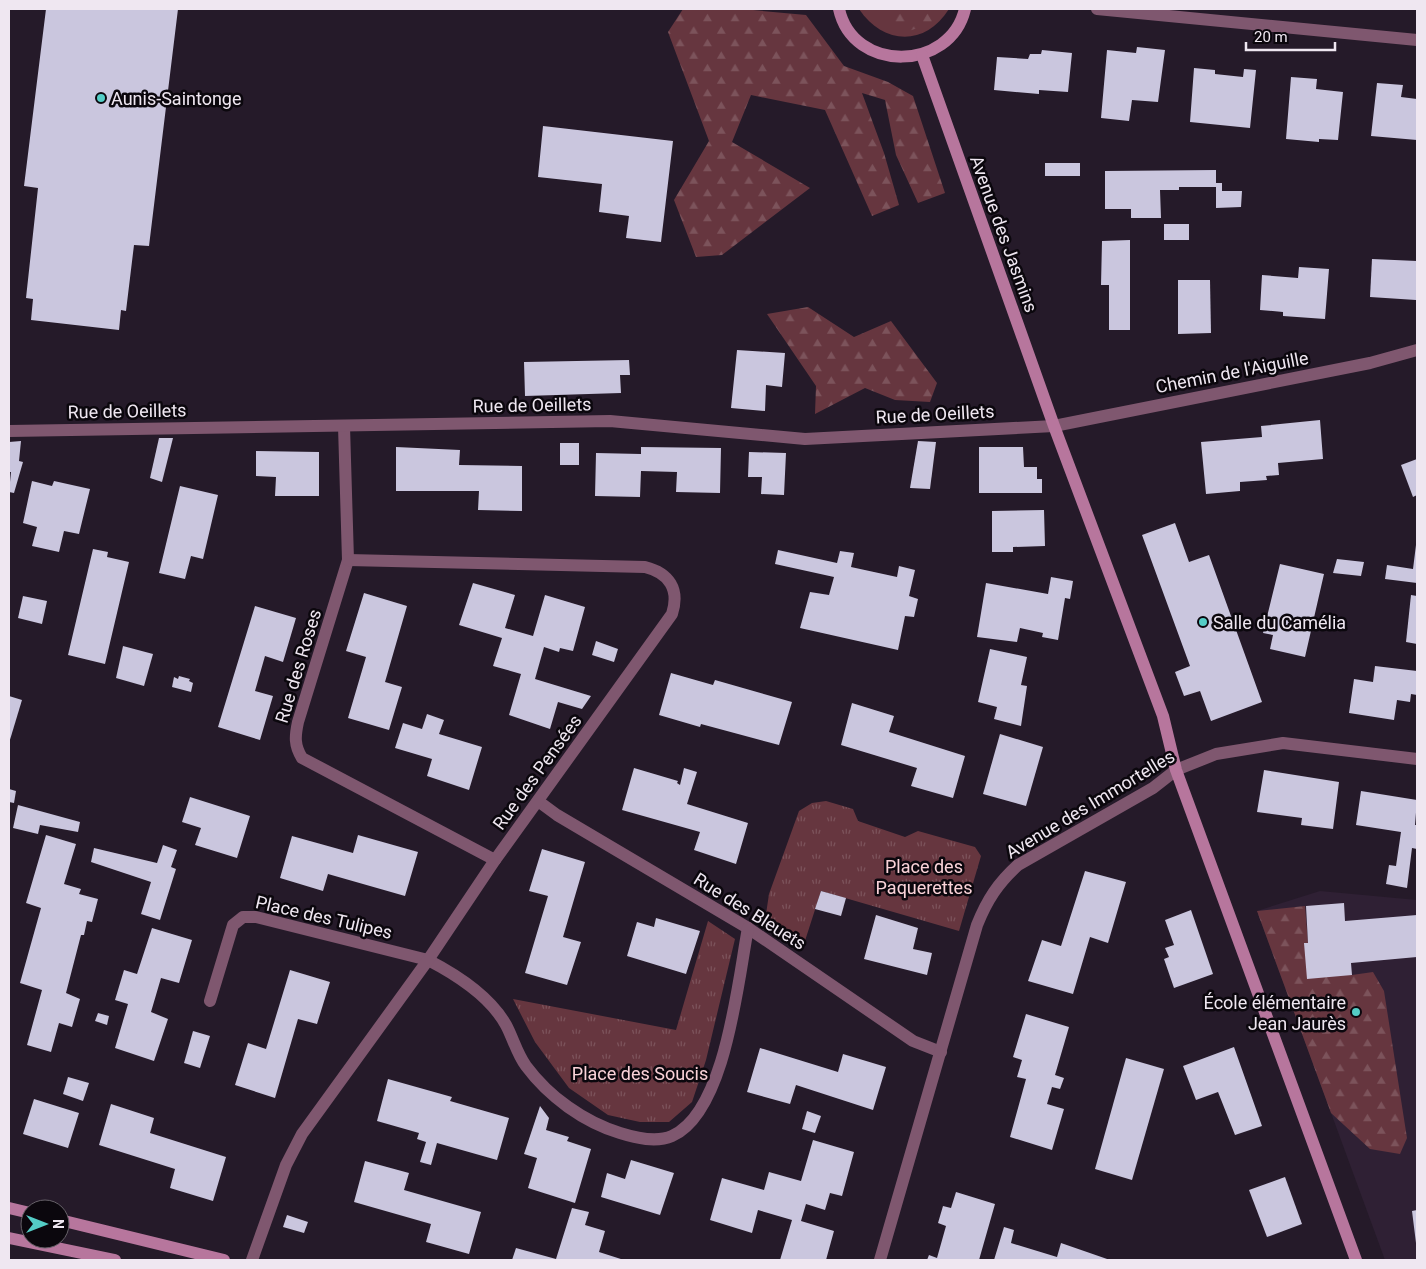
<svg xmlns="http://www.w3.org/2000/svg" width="1426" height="1269" font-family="Roboto,sans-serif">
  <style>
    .built { fill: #2f2034 }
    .green { fill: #66363f }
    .forest { fill: url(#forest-firs) }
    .park { fill: url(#park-tufts) }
    .building { fill: #cac6de }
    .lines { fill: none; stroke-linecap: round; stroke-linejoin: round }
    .street { stroke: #7f576f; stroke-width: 12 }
    .secondary { stroke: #b7769d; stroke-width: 12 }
    .poi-dot { fill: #54cdc6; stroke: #0b070d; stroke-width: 2 }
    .labels { text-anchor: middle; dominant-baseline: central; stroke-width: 5; stroke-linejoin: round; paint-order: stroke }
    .poi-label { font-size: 18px; fill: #efe7f1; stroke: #0b070d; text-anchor: start }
    .street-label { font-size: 18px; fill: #efe7f1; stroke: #0b070d }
    .park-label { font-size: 18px; fill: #fad2d8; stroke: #0b070d }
  </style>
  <defs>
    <pattern id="forest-firs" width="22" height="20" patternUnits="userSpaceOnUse" patternTransform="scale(1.25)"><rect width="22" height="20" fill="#66363f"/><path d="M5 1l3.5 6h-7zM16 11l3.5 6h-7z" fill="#7c535b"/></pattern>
    <pattern id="park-tufts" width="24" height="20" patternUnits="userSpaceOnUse" patternTransform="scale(1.25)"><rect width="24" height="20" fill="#66363f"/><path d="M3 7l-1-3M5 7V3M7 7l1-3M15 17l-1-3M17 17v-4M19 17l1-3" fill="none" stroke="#7c535b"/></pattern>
  </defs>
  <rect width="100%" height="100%" fill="#251a29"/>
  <path class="built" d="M1320 891 1417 900V1260H1385L1257 911Z"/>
  <path class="green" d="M859 9H949C925 47 883 45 859 9Z"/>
  <g class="forest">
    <path d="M683 9H742L806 15 844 66 888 82 913 96 945 193 918 203 896 155 885 100 862 93 884 153 899 205 872 216 825 110 751 95 732 142 810 188 722 255 696 257 674 200 709 141 668 32Z"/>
    <path d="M873 9H933L932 23 906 32 880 18Z"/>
    <path d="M808 307 854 337 891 321 937 383 930 402 895 400 865 388 815 414 816 386 767 314Z"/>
    <path d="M1305 906 1308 943H1304L1352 975 1373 972 1384 991 1407 1138 1400 1154 1370 1149 1331 1113 1257 911Z"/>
  </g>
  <g class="park">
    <path d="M826 801 853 809 858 821 905 837 918 831 975 847 981 856 959 931 821 891 803 947 765 921 769 894 799 811 812 803Z"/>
    <path d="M708 921 735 939 706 1060 692 1102 669 1122H640L608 1115 569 1088 535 1042 513 999 676 1030Z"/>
  </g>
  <g class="building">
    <path d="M46 9H178L149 246 134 245 126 311 121 310 119 330 31 320 33 299 26 298 38 188 24 186Z"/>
    <path d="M1137 47 1165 50 1158 102 1132 100 1129 121 1101 118 1107 50 1136 53Z"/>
    <path d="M1042 50 1072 53 1068 92 1039 90V94L994 90 997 57 1028 59 1030 54H1041Z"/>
    <path d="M1194 68 1215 70V74L1243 77 1244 69 1256 70 1250 128 1190 122Z"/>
    <path d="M1291 77 1317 79 1316 89 1343 92 1338 140 1319 139V142L1286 139Z"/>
    <path d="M1377 83 1403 85 1401 97 1417 99V140L1371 136Z"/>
    <path d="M543 126 673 141 661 242 626 238 629 216 599 212 602 184 538 177Z"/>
    <rect x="1045" y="163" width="35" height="13"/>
    <path d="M1216 170V183H1222V191H1242L1241 207 1216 208V187H1179V190H1160L1161 218H1131V209H1105V171Z"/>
    <rect x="1164" y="224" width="25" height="16"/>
    <path d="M1130 240V330H1109V285H1101L1102 241Z"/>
    <path d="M1372 259 1417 261 1416 300 1370 297Z"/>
    <path d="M1299 267 1329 269 1325 319 1283 316V312L1260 310 1262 275 1298 278Z"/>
    <path d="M1178 280H1210L1211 333 1178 334Z"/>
    <path d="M737 350 785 353 782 387 766 385 765 411 731 408Z"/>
    <path d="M629 360 630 375H620L621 393 525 396 524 362Z"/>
    <path d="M1320 420 1323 459 1278 463 1279 475 1266 476 1267 480 1240 482V491L1206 494 1201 442 1262 437 1261 426Z"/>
    <path d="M159 438H173L162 482 150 478Z"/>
    <path d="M21 441 19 461 23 462 14 493 9 492 11 472H9V442Z"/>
    <path d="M918 441 936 442 930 489 910 488Z"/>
    <rect x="560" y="443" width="19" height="22"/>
    <path d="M396 447 460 450 459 465 522 466V511L478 510 479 491H396Z"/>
    <path d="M641 447 721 448 720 493 676 492 677 472 641 471 640 497 595 496 596 453 641 454Z"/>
    <path d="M979 447H1023L1024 467H1037V479H1042V493H979Z"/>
    <path d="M256 451 319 452V496H275L276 477 256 476Z"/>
    <path d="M749 452 786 453 784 495 761 494 762 477H748Z"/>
    <path d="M1417 459V495L1413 497 1401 465Z"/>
    <path d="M32 481 52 486 54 481 90 489 79 534 64 531 59 552 32 546 37 527 23 523Z"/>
    <path d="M180 486 218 495 203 559 191 556 185 579 159 573Z"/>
    <path d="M1044 510 1045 546 1013 547V552H992V511Z"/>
    <path d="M1175 523 1189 562 1209 555 1262 702 1211 721 1200 691 1184 696 1175 672 1190 666 1142 535Z"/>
    <path d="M1416 545 1417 583 1385 579 1387 565 1413 569Z"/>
    <path d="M93 549 108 552 107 557 129 562 105 664 68 655Z"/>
    <path d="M778 550 837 563 840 551 854 553 851 567 897 577 899 566 915 570 909 596 918 599 914 617 905 616 898 650 800 628 810 592 829 595 834 577 775 564Z"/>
    <path d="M1337 559 1364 562 1361 576 1333 573Z"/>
    <path d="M1280 564 1324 574 1305 657 1270 649 1273 635 1263 633Z"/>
    <path d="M1051 577 1073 581 1070 599 1065 598 1058 640 1042 637 1043 633 1020 628 1017 642 977 637 986 583 1048 594Z"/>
    <path d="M473 583 515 595 505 628 533 636 545 595 585 607 573 651 560 648 559 652 544 647 535 679 591 696 582 709 558 702 550 729 509 715 521 674 493 666 502 638 459 625Z"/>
    <path d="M364 593 407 606 385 682 402 687 389 730 348 718 366 657 346 651Z"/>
    <path d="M1411 595 1417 596V644L1406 642Z"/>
    <path d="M23 596 47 601 42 624 18 618Z"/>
    <path d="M255 606 296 618 283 662 265 656 255 691 273 696 260 740 218 727Z"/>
    <path d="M596 641 618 649 614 662 592 655Z"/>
    <path d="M123 646 153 654 144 686 116 678Z"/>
    <path d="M990 649 1027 657 1021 685 1027 686 1021 726 994 719 997 707 978 702Z"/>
    <path d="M1375 666 1417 671V695L1411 694 1410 702 1397 700 1394 720 1349 713 1354 679 1373 682Z"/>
    <path d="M671 673 713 685 715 680 792 702 779 745 701 724 700 727 659 715Z"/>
    <path d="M179 676 190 679 189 681 193 683 191 692 172 687 174 677 178 679Z"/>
    <path d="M9 696 22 700 9 743Z"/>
    <path d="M852 703 894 716 889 732 965 756 953 798 911 786 917 768 841 745Z"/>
    <path d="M427 714 444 720 439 734 482 747 469 790 427 776 432 759 395 748 403 723 422 729Z"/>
    <path d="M1000 734 1043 747 1026 806 983 794Z"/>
    <path d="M634 768 678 781 677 783 680 785 684 768 697 772 687 804 748 823 736 864 694 850 700 832 622 810Z"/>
    <path d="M1264 770 1339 782 1333 829 1301 825 1302 818 1257 812Z"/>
    <path d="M9 789 16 791 14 803 9 802Z"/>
    <path d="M1361 791 1417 800 1415 825H1417V849L1412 848 1407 888 1386 884 1389 865 1396 866 1401 832 1356 825Z"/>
    <path d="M190 797 250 816 237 858 195 845 201 828 182 822Z"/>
    <path d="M18 805 80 822 78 832 40 825 38 834 13 828Z"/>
    <path d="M46 835 76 844 64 884 81 889 79 894 98 899 92 922 87 921 84 935H81L66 993 80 999 72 1027 59 1023 51 1052 27 1045 42 990 20 983 41 908 26 903Z"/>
    <path d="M358 835 418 852 405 896 328 874 323 891 280 878 292 836 353 853Z"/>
    <path d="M163 845 177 850 171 867 176 869 160 920 141 914 151 882 91 862 94 848 157 863Z"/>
    <path d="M542 849 585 862 563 937 581 942 567 985 525 973 548 896 529 891Z"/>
    <path d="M1085 871 1126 882 1108 943 1090 937 1073 994 1028 981 1042 940 1061 946Z"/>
    <path d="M821 891 846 898 841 916 815 909Z"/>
    <path d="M1344 903 1345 921 1417 915V957L1351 963 1352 975 1307 979 1304 943H1308L1306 906Z"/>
    <path d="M1191 910 1213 974 1174 988 1164 959 1169 957 1165 948 1174 945 1165 920Z"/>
    <path d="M876 915 918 928 913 949 932 953 927 975 864 959Z"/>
    <path d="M656 918 700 931 686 974 627 956 637 922 654 927Z"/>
    <path d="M152 928 192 940 179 983 161 978 151 1012 168 1019 154 1061 115 1048 128 1004 115 1000 124 970 137 974Z"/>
    <path d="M290 970 330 982 317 1024 298 1019 275 1098 235 1085 248 1043 266 1049Z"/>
    <path d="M98 1013 109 1016 107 1025 95 1021Z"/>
    <path d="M1026 1014 1069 1027 1055 1075 1064 1078 1060 1089 1052 1087 1047 1104 1064 1109 1052 1150 1010 1137 1026 1079 1017 1077 1022 1060 1013 1057Z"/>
    <path d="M193 1031 210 1036 200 1068 184 1063Z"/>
    <path d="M1234 1047 1262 1126 1235 1135 1218 1092 1196 1100 1183 1066Z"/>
    <path d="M760 1048 838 1072 843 1054 886 1067 873 1110 796 1085 790 1104 747 1092Z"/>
    <path d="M1126 1058 1164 1069 1132 1180 1095 1169Z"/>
    <path d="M68 1077 89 1083 83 1101 63 1094Z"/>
    <path d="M388 1079 452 1097 450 1101 509 1118 497 1160 437 1143 431 1165 420 1162 426 1142 417 1139 419 1133 377 1121Z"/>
    <path d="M34 1099 79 1113 68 1148 23 1134Z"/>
    <path d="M111 1104 154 1118 150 1133 226 1157 213 1201 170 1188 175 1169 99 1145Z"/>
    <path d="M540 1106 549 1118 546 1130 569 1137 567 1141 591 1149 575 1203 528 1188 537 1158 524 1154Z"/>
    <path d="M807 1111 821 1116 815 1133 802 1129Z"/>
    <path d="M813 1140 854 1152 842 1196 830 1193 825 1210 806 1204 801 1221 834 1231 826 1260H780L792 1220 758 1210 752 1233 710 1220 722 1178 764 1190 769 1172 801 1181Z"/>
    <path d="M631 1160 674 1173 660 1215 601 1197 607 1173 625 1179Z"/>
    <path d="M365 1161 409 1173 404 1190 481 1212 469 1254 426 1242 431 1224 354 1202Z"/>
    <path d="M1285 1177 1302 1224 1267 1237 1249 1190Z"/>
    <path d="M956 1192 995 1204 979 1260H927L929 1255 937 1258 946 1226 938 1223 943 1206 951 1208Z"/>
    <path d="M572 1208 589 1212 585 1225 605 1231 599 1252 624 1260H512L516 1248 556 1259Z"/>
    <path d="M1417 1210V1243H1416L1412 1211Z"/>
    <path d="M287 1215 308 1222 304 1233 283 1227Z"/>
    <path d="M1004 1227 1014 1230 1011 1243 1057 1257 1061 1243 1110 1260H994Z"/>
  </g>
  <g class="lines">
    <g class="street">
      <path d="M1097 9 1417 40"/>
      <path d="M344 426 348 560 298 722C295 736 294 745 302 758L495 860"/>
      <path d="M9 431 610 421 805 439 1054 426 1370 363 1417 350"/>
      <path d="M538 801 557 815 748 928 897 1030 913 1041 941 1052"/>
      <path d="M210 1001 233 925 243 917H256L428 960C457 975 490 996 506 1025 513 1038 517 1054 526 1066 549 1097 584 1122 620 1133 636 1138 656 1143 672 1136 726 1112 738 980 748 928"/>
      <path d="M252 1260 286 1165 302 1134 428 960 495 860 672 614C680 589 669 573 645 567L348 560"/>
      <path d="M880 1260 977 925C987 900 998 883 1018 865L1153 788 1176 770 1216 754 1283 743 1417 759"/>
    </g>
    <g class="secondary">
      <path d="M839 9C853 73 950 72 965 9"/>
      <path d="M922 55 1054 426 1163 716 1176 770 1356 1260"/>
      <path d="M9 1208 30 1213"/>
      <path d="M60 1220 224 1260"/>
      <path d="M9 1238 115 1260"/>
    </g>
  </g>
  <g class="poi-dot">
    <circle cx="101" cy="98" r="5"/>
    <circle cx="1203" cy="622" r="5"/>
    <circle cx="1356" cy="1012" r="5"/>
  </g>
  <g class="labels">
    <g class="poi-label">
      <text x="111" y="98">Aunis-Saintonge</text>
      <text x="1213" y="622">Salle du Camélia</text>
      <text x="1346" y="1002" text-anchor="end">École élémentaire<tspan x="1346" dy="21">Jean Jaurès</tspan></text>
    </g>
    <g class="street-label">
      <text transform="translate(1004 234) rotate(70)">Avenue des Jasmins</text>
      <text transform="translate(1232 372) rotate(-11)">Chemin de l'Aiguille</text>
      <text transform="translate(532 405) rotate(-1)">Rue de Oeillets</text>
      <text transform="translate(127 411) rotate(-1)">Rue de Oeillets</text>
      <text transform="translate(935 414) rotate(-3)">Rue de Oeillets</text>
      <text transform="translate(298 666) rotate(-73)">Rue des Roses</text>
      <text transform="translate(537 772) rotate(-54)">Rue des Pensées</text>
      <text transform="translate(1090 804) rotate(-31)">Avenue des Immortelles</text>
      <text transform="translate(750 911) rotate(32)">Rue des Bleuets</text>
      <text transform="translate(324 917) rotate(13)">Place des Tulipes</text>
    </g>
    <g class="park-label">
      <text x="924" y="866">Place des<tspan x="924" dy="21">Paquerettes</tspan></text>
      <text x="640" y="1073">Place des Soucis</text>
    </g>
  </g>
  <rect width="1426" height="1269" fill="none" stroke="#efe7f1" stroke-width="20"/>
  <g transform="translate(45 1224) rotate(90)"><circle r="24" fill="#0b070d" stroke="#666168"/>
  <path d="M0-4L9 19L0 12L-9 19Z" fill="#54cdc6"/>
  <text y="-8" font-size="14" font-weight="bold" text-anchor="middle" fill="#efe7f1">N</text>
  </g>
  <path d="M1246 42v8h89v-8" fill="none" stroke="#efe7f1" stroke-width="2.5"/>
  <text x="1254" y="42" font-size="15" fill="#efe7f1" stroke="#0b070d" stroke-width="4" paint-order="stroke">20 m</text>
</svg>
